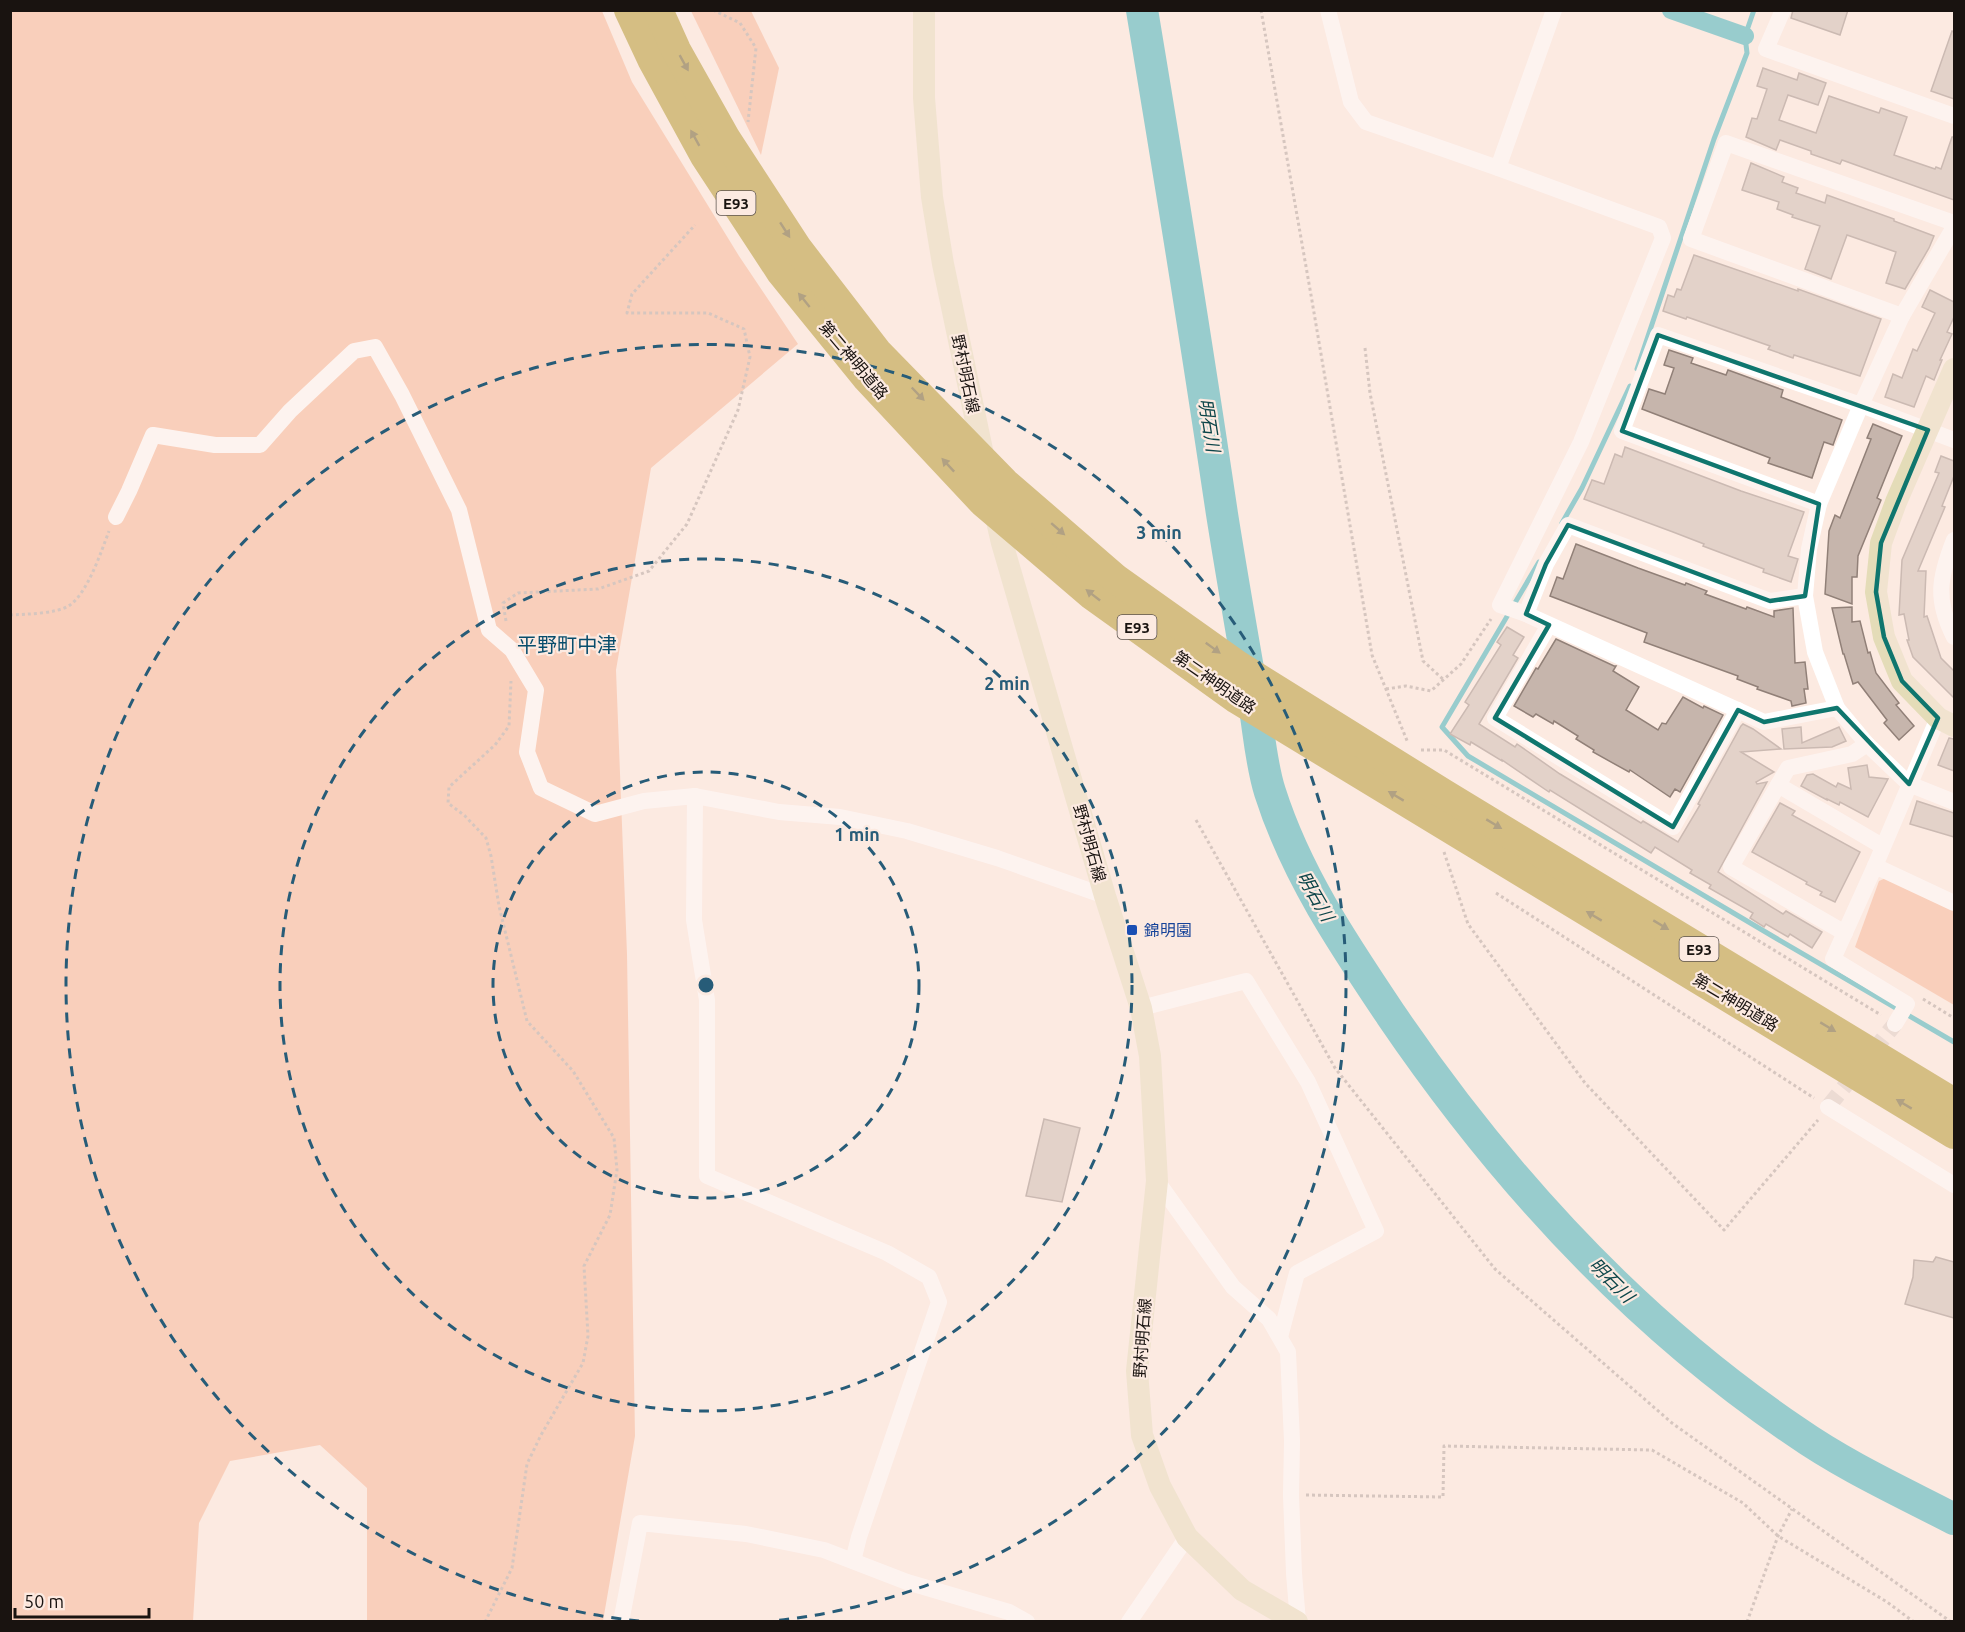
<svg xmlns="http://www.w3.org/2000/svg" width="1965" height="1632" font-family="Ubuntu,'Noto Sans JP',sans-serif">
  <style>
    .green { fill: #f7b08c }
    .lines { fill: none; stroke-linecap: round; stroke-linejoin: round }
    .stream { stroke: #20a9b3; stroke-width: 5 }
    .canal { stroke: #20a9b3; stroke-width: 18 }
    .river { stroke: #20a9b3; stroke-width: 32 }
    .building { fill: #c6b5ac; stroke: #918078; stroke-width: 1.5 }
    .street-tunnel { stroke: #dacac2; stroke-width: 16; stroke-dasharray: 16 8; stroke-linecap: butt }
    .path { stroke: #a99c95; stroke-width: 3; stroke-dasharray: 3 3; stroke-linecap: butt }
    .street { stroke: #fff; stroke-width: 16 }
    .secondary { stroke: #e4dcb8; stroke-width: 22 }
    .highway { stroke: #a68b11; stroke-width: 30 }
    .oneway { fill: #584910 }
    .marked { fill: none; stroke: #0f766e; stroke-width: 4.5; stroke-linejoin: round }
    .ring { fill: none; stroke: #275c78; stroke-width: 3; stroke-dasharray: 10 8 }
    .transit-dot { fill: #1a4fb4; stroke: #fceae1; stroke-width: 2 }
    .labels { text-anchor: middle; dominant-baseline: central; stroke-width: 4.5; stroke-linejoin: round; paint-order: stroke }
    .shield { fill: #fceae1; stroke: #5d544f; stroke-width: 1.5 }
    .shield-label { font-size: 15px; font-weight: bold; fill: #191310 }
    .street-label { font-size: 16px; fill: #191310; stroke: #fceae1 }
    .transit-label { font-size: 16px; fill: #164399; stroke: #fceae1; text-anchor: start }
    .water-label { font-size: 18px; font-style: italic; fill: #0c4549; stroke: #fceae1 }
    .quarter-label { font-size: 20px; fill: #084d6c; stroke: #fceae1 }
    .centre { fill: #275c78; stroke: #fceae1; stroke-width: 3 }
    .ring-label { font-size: 18px; text-anchor: middle; font-weight: bold; fill: #275c78; stroke: #fceae1; stroke-width: 4.5; stroke-linejoin: round; paint-order: stroke }
  </style>
  <rect width="100%" height="100%" fill="#fceae1"/>
  <g class="green">
    <path d="M11 11H602L632 82 739 256 798 344 651 468 616 670 627 954 635 1436 603 1621H367V1488L320 1445 230 1461 199 1523 193 1621 11 1622Z"/>
    <path d="M691 11H751L779 68 761 155Z"/>
    <path d="M1888 877 1954 909V1005L1855 947 1879 881Z"/>
  </g>
  <g class="lines">
    <g class="stream">
      <path d="M1637 369 1714 139 1747 53 1745 36 1754 10"/>
      <path d="M1562 523 1582 488 1630 386"/>
      <path d="M1539 562 1442 727 1468 756 1774 937 1954 1042"/>
    </g>
    <path class="canal" d="M1671 10 1745 36"/>
    <path class="river" d="M1142 10C1170 178 1197 346 1222 514 1232 577 1243 640 1254 703 1259 732 1261 764 1270 792 1296 874 1344 945 1391 1015 1500 1175 1634 1322 1795 1431 1845 1466 1900 1491 1954 1519"/>
  </g>
  <g class="building">
    <path d="M1793 10H1848L1840 35 1791 18Z"/>
    <path d="M1952 31 1954 32V99L1931 91Z"/>
    <path d="M1763 68 1797 80 1799 73 1826 83 1818 105 1788 95 1779 120 1816 133 1829 96 1879 113 1881 108 1907 117 1894 155 1935 169 1936 167 1941 169 1952 137H1954V200L1842 160 1840 164 1811 154V151L1780 140 1776 150 1746 137 1752 118 1757 119 1767 89 1757 86Z"/>
    <path d="M1751 163 1784 177 1782 182 1798 188 1796 193 1825 203 1827 195 1894 219V221L1934 236 1929 248 1905 289 1886 283 1896 252 1847 235 1831 279 1805 269 1820 226 1792 217 1793 215 1777 209 1779 202 1742 190Z"/>
    <path d="M1694 255 1798 291V289L1881 319 1860 376 1794 355 1793 358 1768 349 1770 346 1687 317 1686 319 1663 311 1668 295 1674 297 1677 289 1681 290Z"/>
    <path d="M1930 290 1954 302V317L1947 332 1952 334 1940 360H1942L1934 380 1926 376 1914 407 1885 397 1893 374 1902 378 1913 349 1917 351 1935 313 1922 307Z"/>
    <path d="M1669 350 1693 358 1691 363 1726 375 1728 370 1783 390 1781 397 1842 420 1833 445 1824 442 1812 478 1768 463 1770 458 1642 409 1649 389 1665 394 1674 368 1664 365Z"/>
    <path d="M1873 424 1902 436 1877 498 1881 500 1858 556 1857 577H1852V604L1825 594 1829 531 1835 515 1840 518 1871 439 1867 438Z"/>
    <path d="M1625 447 1741 491 1804 512 1788 556 1798 559 1791 582 1763 572 1764 569 1703 546 1704 544 1673 532 1584 499 1592 480 1604 484 1615 454 1622 457Z"/>
    <path d="M1941 456 1954 461V476L1942 506 1945 507 1918 571H1926L1924 617 1927 616 1941 658 1954 671V698L1913 657 1907 640H1909L1904 614 1899 615 1902 560 1939 473 1935 472Z"/>
    <path d="M1576 544 1638 568 1685 585 1686 583 1707 591 1705 594 1746 609 1747 607 1774 617V611L1793 608 1795 663 1805 662 1808 689H1804L1806 703 1792 706 1791 701 1757 689 1758 687 1737 679 1738 676 1644 642 1647 633 1550 596 1557 577 1563 579Z"/>
    <path d="M1852 607V622L1860 621 1868 653 1870 652 1876 673 1899 703 1896 705 1914 726 1899 740 1884 723 1887 720 1858 682 1853 684 1844 654H1843L1832 608Z"/>
    <path d="M1507 627 1524 637 1513 655 1518 658 1479 724 1515 747 1517 744 1560 774 1641 823 1643 821 1678 842 1700 805 1698 804 1741 726 1743 724 1753 729 1781 749 1741 752 1774 772 1756 782 1757 784 1767 782 1718 872 1783 914 1786 911 1822 932 1812 948 1790 934 1788 937 1766 924 1764 927 1750 918 1753 913 1709 888 1711 885 1690 873 1692 870 1655 847 1651 853 1550 790 1549 792 1502 760V761L1471 742 1470 745 1450 734 1469 705 1465 702 1501 645 1497 642Z"/>
    <path d="M1556 639 1614 666H1616L1613 671 1639 687 1626 710 1658 730 1662 723 1666 724 1683 697 1703 708 1704 706 1723 715 1680 792 1675 789 1670 797 1630 770 1629 772 1593 752 1594 750 1576 739 1578 736 1554 721 1553 724 1536 714 1533 717 1514 706 1536 668 1538 669Z"/>
    <path d="M1801 727 1802 743 1839 727 1846 741 1832 747 1784 749 1782 729Z"/>
    <path d="M1949 738 1954 739V771L1938 765Z"/>
    <path d="M1867 765 1869 777 1888 779 1868 817 1840 802 1839 805 1827 799V800L1801 786 1807 775 1813 774 1836 787 1838 783 1851 789 1848 768Z"/>
    <path d="M1917 801 1954 813V837L1910 824Z"/>
    <path d="M1780 803 1795 811 1792 815 1860 852 1835 902 1820 895 1822 892 1806 884 1807 882 1752 852Z"/>
    <path d="M1044 1119 1080 1128 1062 1202 1026 1196Z"/>
    <path d="M1936 1257 1954 1262V1318L1905 1304 1913 1277 1914 1260 1933 1262Z"/>
  </g>
  <g class="lines">
    <path class="street-tunnel" d="M1828 1107 1895 1024"/>
    <g class="path">
      <path d="M713 10 740 23 756 48 748 122"/>
      <path d="M1261 10 1311 295 1372 655 1408 743"/>
      <path d="M1365 348 1370 393 1423 661 1444 680"/>
      <path d="M10 615C26 614 57 614 70 605 88 592 101 552 109 531"/>
      <path d="M506 621 503 603 518 593 598 589 649 571 687 524 738 410 750 357 744 329 708 313H627L632 294 695 225"/>
      <path d="M1386 689 1406 686 1431 691 1461 664 1491 619"/>
      <path d="M1421 750H1444L1881 1015"/>
      <path d="M1196 820 1335 1068 1495 1269 1672 1423 1951 1622"/>
      <path d="M1444 852 1468 924 1585 1083 1724 1230 1818 1120"/>
      <path d="M1496 893 1814 1098"/>
      <path d="M1923 999 1954 1018"/>
      <path d="M1306 1495 1443 1497 1444 1446 1652 1450 1743 1503 1778 1536 1887 1602 1914 1622"/>
      <path d="M485 1622 512 1568 527 1464 541 1435 583 1363 588 1336 584 1266 610 1215 617 1170 614 1138 573 1071 527 1021 499 906 491 856 486 838 465 816 448 803 449 787 495 745 509 726 511 681"/>
      <path d="M1747 1622 1778 1536 1792 1509"/>
    </g>
    <g class="street">
      <path d="M1328 10 1351 102 1366 122 1498 168 1554 10"/>
      <path d="M1783 10 1766 49 1954 116"/>
      <path d="M1498 168 1659 227 1663 238 1581 442 1500 605 1526 614"/>
      <path d="M1954 227 1902 316 1861 405 1819 504 1809 549 1805 596 1815 652 1837 708 1867 744 1909 784 1954 802"/>
      <path d="M1902 316 1691 239 1726 143 1954 223"/>
      <path d="M1819 504 1622 431 1658 335 1861 405 1954 440"/>
      <path d="M116 517 129 491 153 435 215 445H260L290 411 354 351 375 347 402 395 459 510 489 630 512 650 536 690 527 752 541 788 595 814 644 801 695 796 779 812 840 817 907 831 997 858 1105 896"/>
      <path d="M1954 540C1939 578 1935 600 1954 637"/>
      <path d="M1805 596 1770 601 1568 525 1546 564 1526 614 1764 722 1837 708"/>
      <path d="M1549 625 1495 718 1673 827 1738 710"/>
      <path d="M1778 785 1882 846"/>
      <path d="M695 796 694 920 707 1000V1176L887 1253 929 1277 939 1302 859 1537 853 1561"/>
      <path d="M1875 866 1954 903"/>
      <path d="M1845 933 1731 867 1788 768 1852 754 1867 744"/>
      <path d="M1141 1008 1246 981 1308 1082 1376 1231 1297 1273 1280 1337"/>
      <path d="M1895 1024 1907 1004 1833 959 1875 866 1938 718"/>
      <path d="M1828 1107 1954 1185"/>
      <path d="M1157 1181 1233 1287 1269 1319 1288 1352 1292 1441 1291 1495 1294 1573 1298 1622"/>
      <path d="M621 1622 640 1523 746 1534 824 1550 907 1582 1009 1612 1027 1622"/>
      <path d="M1129 1622 1187 1537"/>
    </g>
    <g class="secondary">
      <path d="M924 10V98L932 197 943 264 985 464"/>
      <path d="M1954 369 1896 502 1881 543 1876 592 1884 637 1902 681 1938 718 1954 726"/>
      <path d="M994 508 1002 543 1105 896 1141 1008 1150 1056 1157 1181 1137 1371 1142 1435 1160 1486 1187 1537 1242 1590 1297 1622"/>
    </g>
    <g class="highway">
      <path d="M629 10 652 59 705 156 781 272 867 378 983 502 1092 595 1237 699 1954 1134"/>
      <path d="M658 10 676 50 726 139 797 248 877 352 1005 483 1116 579 1237 665 1444 794 1954 1103"/>
    </g>
  </g>
  <defs><path id="oneway-solid" d="M-6-.8H1V-3.2L6.5 0L1 3.2V.8H-6Z" transform="scale(1.5)"/></defs>
  <g class="oneway">
    <use href="#oneway-solid" transform="translate(684 63) rotate(61)"/>
    <use href="#oneway-solid" transform="translate(695 138) rotate(-119)"/>
    <use href="#oneway-solid" transform="translate(785 230) rotate(57)"/>
    <use href="#oneway-solid" transform="translate(804 300) rotate(-129)"/>
    <use href="#oneway-solid" transform="translate(918 394) rotate(46)"/>
    <use href="#oneway-solid" transform="translate(948 465) rotate(-133)"/>
    <use href="#oneway-solid" transform="translate(1058 529) rotate(41)"/>
    <use href="#oneway-solid" transform="translate(1093 595) rotate(-142)"/>
    <use href="#oneway-solid" transform="translate(1213 648) rotate(36)"/>
    <use href="#oneway-solid" transform="translate(1396 796) rotate(-149)"/>
    <use href="#oneway-solid" transform="translate(1494 824) rotate(31)"/>
    <use href="#oneway-solid" transform="translate(1594 916) rotate(-149)"/>
    <use href="#oneway-solid" transform="translate(1661 925) rotate(31)"/>
    <use href="#oneway-solid" transform="translate(1828 1027) rotate(31)"/>
    <use href="#oneway-solid" transform="translate(1904 1104) rotate(-149)"/>
  </g>
  <path d="M0 0H1965V1632H0ZM1658 335 1928 430 1881 543 1876 592 1884 637 1902 681 1938 718 1909 784 1837 708 1764 722 1738 710 1673 827 1495 718 1549 625 1526 614 1546 564 1568 525 1770 601 1805 596 1819 504 1622 431Z" fill="#fceae1" fill-opacity=".55" fill-rule="evenodd"/>
  <path class="marked" d="M1658 335 1928 430 1881 543 1876 592 1884 637 1902 681 1938 718 1909 784 1837 708 1764 722 1738 710 1673 827 1495 718 1549 625 1526 614 1546 564 1568 525 1770 601 1805 596 1819 504 1622 431Z"/>
  <g class="ring">
    <circle cx="706" cy="985" r="213"/>
    <circle cx="706" cy="985" r="426"/>
    <path d="M639 1621A640 640 0 1 1 773 1621"/>
  </g>
  <rect class="transit-dot" x="1126" y="924" width="12" height="12" rx="3"/>
  <g class="labels">
    <g class="shield">
      <rect x="716.5" y="191" width="39" height="24" rx="4.5"/>
      <rect x="1117.5" y="615" width="39" height="24" rx="4.5"/>
      <rect x="1679.5" y="937" width="39" height="24" rx="4.5"/>
    </g>
    <g class="shield-label">
      <text x="736" y="203">E93</text>
      <text x="1137" y="627">E93</text>
      <text x="1699" y="949">E93</text>
    </g>
    <g class="street-label">
      <text transform="translate(854 360) rotate(50)">第二神明道路</text>
      <text transform="translate(966 374) rotate(78)">野村明石線</text>
      <text transform="translate(1215 682) rotate(35)">第二神明道路</text>
      <text transform="translate(1090 843) rotate(74)">野村明石線</text>
      <text transform="translate(1736 1002) rotate(31)">第二神明道路</text>
      <text transform="translate(1142 1338) rotate(-86)">野村明石線</text>
    </g>
    <g class="transit-label">
      <text x="1144" y="930">錦明園</text>
    </g>
    <g class="water-label">
      <text transform="translate(1210 425) rotate(81)">明石川</text>
      <text transform="translate(1316 896) rotate(60)">明石川</text>
      <text transform="translate(1612 1280) rotate(45)">明石川</text>
    </g>
    <g class="quarter-label">
      <text x="567" y="644">平野町中津</text>
    </g>
  </g>
  <circle cx="706" cy="985" r="9" class="centre"/>
  <g class="ring-label">
    <text x="1159" y="539">3 min</text>
    <text x="1007" y="690">2 min</text>
    <text x="857" y="841">1 min</text>
  </g>
  <rect width="1965" height="1632" fill="none" stroke="#191310" stroke-width="24"/>
  <path d="M15 1608v9h134v-9" fill="none" stroke="#191310" stroke-width="3"/>
  <text x="24" y="1608" font-size="18" fill="#191310" stroke="#fceae1" stroke-width="4.5" paint-order="stroke">50 m</text>
</svg>
